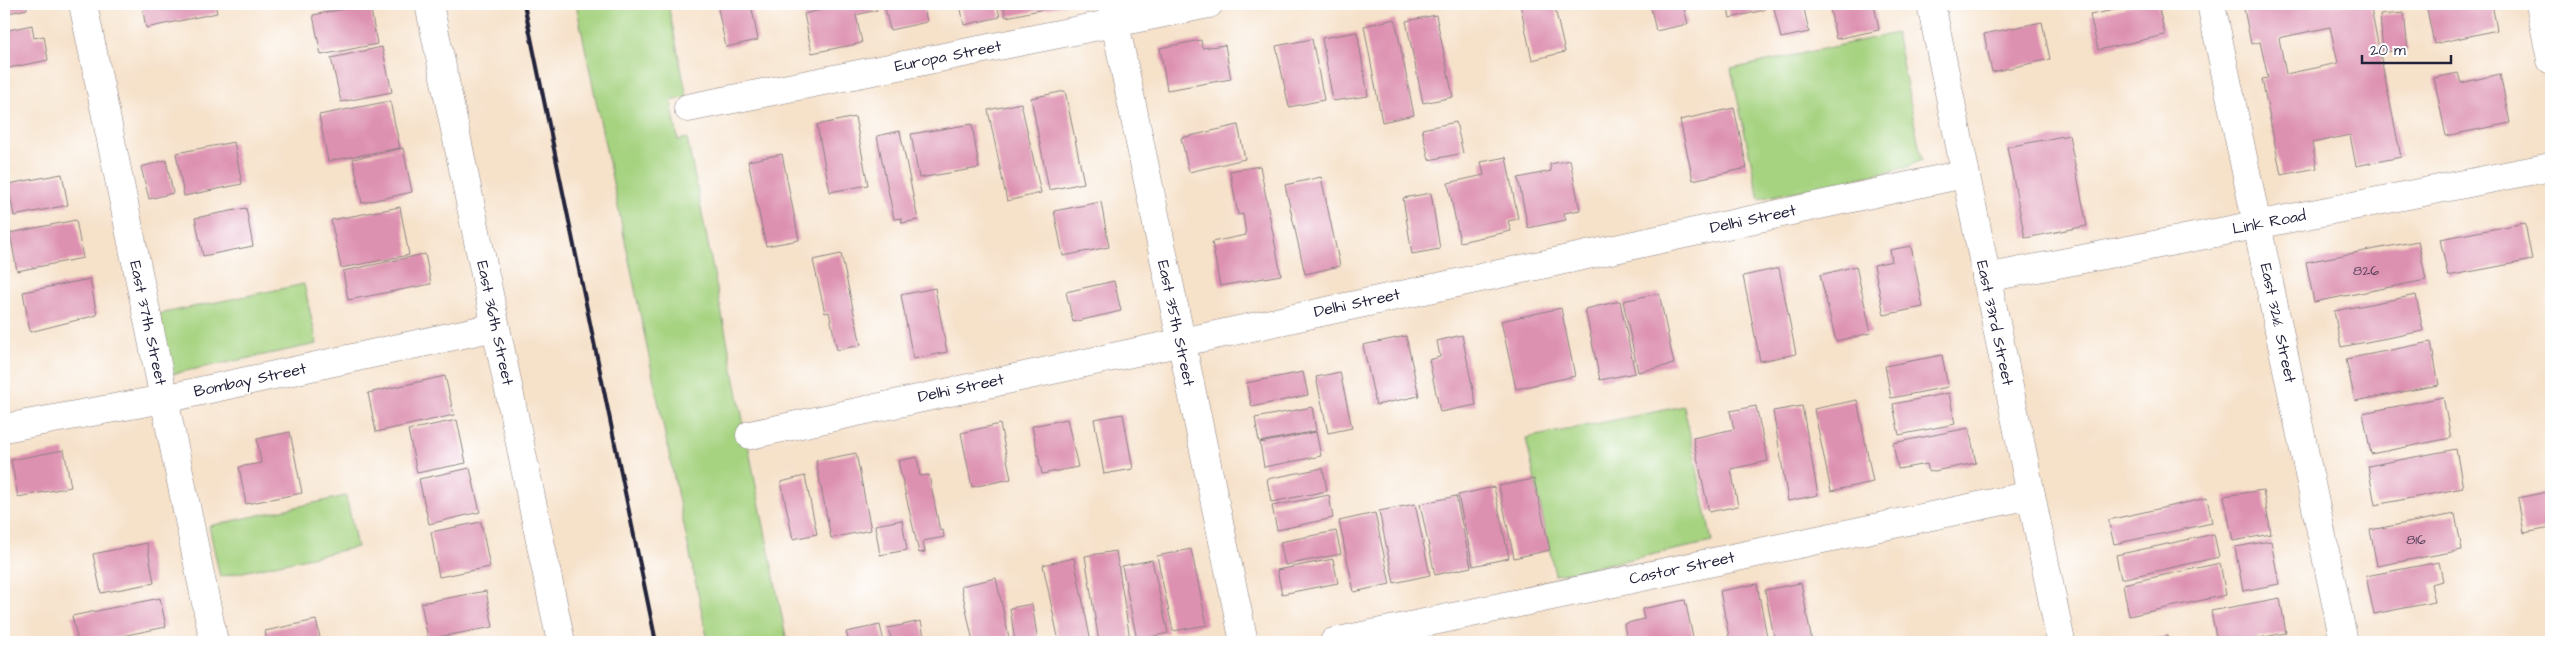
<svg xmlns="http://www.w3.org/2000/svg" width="2555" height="646" font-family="'Architects Daughter',sans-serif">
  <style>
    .green { fill: #a6d380; stroke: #647a5e }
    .building { fill: #dd91b0; fill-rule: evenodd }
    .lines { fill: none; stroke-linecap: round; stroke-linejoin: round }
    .minor-casing { stroke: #8c8282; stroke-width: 29 }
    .minor { stroke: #fff; stroke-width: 28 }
    .rail { stroke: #22223b; stroke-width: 4 }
    .labels { text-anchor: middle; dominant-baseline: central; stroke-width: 4; stroke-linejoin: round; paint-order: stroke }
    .number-label { font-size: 14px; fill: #513e58 }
    .street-label { font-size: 16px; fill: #22223b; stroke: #fff }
  </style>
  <rect width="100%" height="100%" fill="#fff"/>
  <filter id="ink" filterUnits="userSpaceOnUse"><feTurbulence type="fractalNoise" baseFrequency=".02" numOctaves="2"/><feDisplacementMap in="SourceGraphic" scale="10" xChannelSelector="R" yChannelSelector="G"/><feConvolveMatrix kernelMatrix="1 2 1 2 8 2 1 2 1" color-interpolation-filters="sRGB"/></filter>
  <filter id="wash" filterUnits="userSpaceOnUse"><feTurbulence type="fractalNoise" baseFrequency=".0096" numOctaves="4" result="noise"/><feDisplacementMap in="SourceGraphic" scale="20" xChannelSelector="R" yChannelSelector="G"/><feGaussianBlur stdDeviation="1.12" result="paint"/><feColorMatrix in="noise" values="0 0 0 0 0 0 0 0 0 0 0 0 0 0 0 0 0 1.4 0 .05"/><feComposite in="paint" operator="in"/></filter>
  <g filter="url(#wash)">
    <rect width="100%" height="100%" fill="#f6e1c9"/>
    <g class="green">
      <path d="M576 4H668L687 97 671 101 678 140 687 138 787 642H708Z"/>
      <path d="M1896 33 1922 160 1905 168 1759 199 1731 69Z"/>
      <path d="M304 284 317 344 171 374 159 314Z"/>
      <path d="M1684 406 1712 542 1555 575 1526 438Z"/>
      <path d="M346 496 357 547 220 577 209 526Z"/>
    </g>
    <g id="blocks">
      <g class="building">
        <path d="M4 4H26L27 9 4 14Z"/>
        <path d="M153 4H215L217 13 146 28 142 6Z"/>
        <path d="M370 4 377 44 321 55 313 15Z"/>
        <path d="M717 4H751L758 40 726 47Z"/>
        <path d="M820 4H876L877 10 856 15 862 43 812 53 804 14 821 10Z"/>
        <path d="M884 4H923L927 22 890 30Z"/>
        <path d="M960 4H997L1000 17 964 25Z"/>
        <path d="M1003 4H1064V5L1006 17Z"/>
        <path d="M1520 4H1554L1565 52 1532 60Z"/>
        <path d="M1650 4H1683L1688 24 1656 31Z"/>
        <path d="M1727 4H1763L1764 10 1730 18Z"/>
        <path d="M1773 4H1803L1809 32 1781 38Z"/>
        <path d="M1829 4H1874L1879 30 1836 39Z"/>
        <path d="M2143 4H2158L2165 35 2098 50 2090 15Z"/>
        <path d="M2243 4H2370L2401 157 2356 166 2350 135 2312 143 2317 168 2281 175 2262 79 2268 78 2260 42 2251 44ZM2330 27 2338 63 2286 74 2279 38Z"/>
        <path d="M2453 4H2492L2497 30 2434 44 2427 9Z"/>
        <path d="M2404 13 2408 50 2383 52 2380 15Z"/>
        <path d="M1436 15 1453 97 1423 103 1406 21Z"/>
        <path d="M1395 19 1414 115 1382 122 1364 26Z"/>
        <path d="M2042 22 2050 59 1992 72 1984 34Z"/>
        <path d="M32 25 34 38 44 36 48 60 4 69V31Z"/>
        <path d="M1357 32 1368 96 1333 101 1322 38Z"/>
        <path d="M1312 39 1324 100 1289 107 1276 46Z"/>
        <path d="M1201 40 1202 48 1225 45 1231 79 1167 90 1160 48Z"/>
        <path d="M382 47 392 92 341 102 331 58Z"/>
        <path d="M2458 73 2461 83 2500 74 2510 123 2446 136 2434 78Z"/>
        <path d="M1065 91 1084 183 1049 190 1031 98Z"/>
        <path d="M390 101 400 148 328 161 319 115Z"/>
        <path d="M1021 103 1041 193 1007 201 988 110Z"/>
        <path d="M1734 108 1747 168 1693 180 1680 120Z"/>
        <path d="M855 117 868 185 830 192 817 125Z"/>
        <path d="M1456 122 1463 153 1429 160 1422 129Z"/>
        <path d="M972 124 979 168 919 178 911 134Z"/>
        <path d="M1238 125 1245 159 1189 172 1181 138Z"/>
        <path d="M900 131 918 220 902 223 901 218 894 219 877 136Z"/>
        <path d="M2069 135 2087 226 2025 238 2007 147Z"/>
        <path d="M234 142 242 184 184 196 176 153Z"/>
        <path d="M403 148 412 192 362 203 353 159Z"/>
        <path d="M782 154 799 240 766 246 748 161Z"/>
        <path d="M1506 157 1518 219 1508 221 1511 231 1460 242 1448 183 1484 175 1481 162Z"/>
        <path d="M166 160 173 193 149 199 141 167Z"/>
        <path d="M1570 160 1580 210 1564 213 1566 220 1528 228 1518 178 1551 171 1550 164Z"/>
        <path d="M1260 166 1281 275 1220 286 1212 242 1246 235 1243 214 1238 215 1230 171Z"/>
        <path d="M62 174 68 205 14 216 8 184Z"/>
        <path d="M1321 177 1340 266 1305 274 1285 185Z"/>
        <path d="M1431 193 1440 249 1412 254 1403 198Z"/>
        <path d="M1101 202 1109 247 1063 256 1054 211Z"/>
        <path d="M400 207 409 255 341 268 331 220Z"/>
        <path d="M246 208 253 246 203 256 195 218Z"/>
        <path d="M76 220 83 258 17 271 10 233Z"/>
        <path d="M2525 223 2532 260 2448 276 2440 239Z"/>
        <path d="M2418 241 2426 280 2314 302 2306 262Z"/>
        <path d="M1911 246 1923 307 1884 315 1874 265 1892 261 1890 250Z"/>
        <path d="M425 254 431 284 348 300 343 271Z"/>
        <path d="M841 254 861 345 837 350 829 312 825 313 813 260Z"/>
        <path d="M1856 266 1871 333 1836 341 1820 275Z"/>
        <path d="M1779 268 1796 354 1760 361 1743 276Z"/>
        <path d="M90 279 97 315 30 332 23 292Z"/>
        <path d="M1114 281 1121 311 1073 322 1066 292Z"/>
        <path d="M935 288 947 352 913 359 901 295Z"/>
        <path d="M1659 293 1674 364 1638 372 1623 301Z"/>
        <path d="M2416 295 2423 331 2341 347 2334 311Z"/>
        <path d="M1620 301 1635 373 1600 380 1585 309Z"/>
        <path d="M1561 308 1575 376 1516 389 1501 321Z"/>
        <path d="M1462 335 1476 405 1440 412 1429 360 1440 357 1437 341Z"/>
        <path d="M1406 336 1419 396 1376 405 1363 345Z"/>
        <path d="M2431 342 2439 385 2355 401 2346 359Z"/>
        <path d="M1942 355 1948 387 1891 398 1885 366Z"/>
        <path d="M1303 372 1308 395 1252 407 1246 383Z"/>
        <path d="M1340 372 1352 428 1328 433 1316 377Z"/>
        <path d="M445 376 454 415 376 432 368 393Z"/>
        <path d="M1949 393 1955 424 1899 435 1893 404Z"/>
        <path d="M2443 397 2451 438 2371 454 2363 413Z"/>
        <path d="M1857 400 1873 482 1831 491 1814 409Z"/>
        <path d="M1756 406 1768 461 1731 469 1738 506 1709 512 1693 438 1734 429 1730 411Z"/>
        <path d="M1802 406 1818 495 1788 501 1773 411Z"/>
        <path d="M1312 407 1316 431 1259 442 1255 418Z"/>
        <path d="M1123 414 1133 469 1104 474 1094 419Z"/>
        <path d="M1067 419 1078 467 1042 474 1032 426Z"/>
        <path d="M457 420 466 463 417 473 408 430Z"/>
        <path d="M1000 424 1011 479 972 487 961 433Z"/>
        <path d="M1969 428 1976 463 1929 472 1927 464 1898 469 1893 443Z"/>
        <path d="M290 432 302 493 246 504 239 467 261 463 257 439Z"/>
        <path d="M1316 432 1321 456 1264 467 1260 443Z"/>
        <path d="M2456 449 2463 488 2375 505 2368 466Z"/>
        <path d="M64 450 71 487 18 497 11 460Z"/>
        <path d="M856 453 871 530 831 538 816 461Z"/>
        <path d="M917 457 920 476 929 475 940 531 943 530 944 537 923 541 925 552 919 553 898 461Z"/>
        <path d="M470 468 480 512 429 524 419 479Z"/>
        <path d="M1323 468 1327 491 1271 502 1267 479Z"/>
        <path d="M805 476 817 534 793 539 781 482Z"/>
        <path d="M1534 479 1550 550 1514 558 1499 486Z"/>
        <path d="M1494 487 1509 558 1473 566 1458 495Z"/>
        <path d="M2263 490 2271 534 2233 541 2224 496Z"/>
        <path d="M2551 491V528L2524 533 2518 498Z"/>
        <path d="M1329 495 1333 518 1277 530 1272 506Z"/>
        <path d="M1456 496 1471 567 1435 575 1420 504Z"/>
        <path d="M2207 498 2212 523 2114 544 2108 520Z"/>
        <path d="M1415 504 1430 575 1394 583 1379 511Z"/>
        <path d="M1375 513 1390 584 1354 592 1339 521Z"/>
        <path d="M2455 514 2462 550 2377 566 2370 530Z"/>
        <path d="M902 520 907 550 880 555 875 525Z"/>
        <path d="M481 522 490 567 439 577 431 532Z"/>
        <path d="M1336 531 1341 554 1285 565 1280 542Z"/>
        <path d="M2214 534 2219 557 2121 579 2116 555Z"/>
        <path d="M2271 541 2279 584 2243 591 2235 547Z"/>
        <path d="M147 543 154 583 101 593 93 554Z"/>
        <path d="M1191 549 1207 625 1173 631 1157 556Z"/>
        <path d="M1116 551 1130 639 1099 642 1085 556Z"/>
        <path d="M1074 558 1091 642H1059L1043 565Z"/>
        <path d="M1333 559 1338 583 1282 594 1277 570Z"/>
        <path d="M1152 560 1168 633 1137 640 1122 566Z"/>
        <path d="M2439 562 2443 581 2431 584 2435 602 2374 614 2366 576Z"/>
        <path d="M2220 563 2226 595 2129 616 2123 584Z"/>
        <path d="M996 578 1010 642H973L961 586Z"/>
        <path d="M1801 583 1812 642H1775L1765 590Z"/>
        <path d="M1757 584 1768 642H1730L1720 591Z"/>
        <path d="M486 591 493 627 428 639 421 603Z"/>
        <path d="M160 598 166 627 92 642H78L72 616Z"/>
        <path d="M2280 598 2286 633 2237 642H2217L2211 611Z"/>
        <path d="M1685 600 1694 642H1627L1624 624 1644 619 1642 609Z"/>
        <path d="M1032 604 1038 642H1015L1010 608Z"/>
        <path d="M316 620 321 642H267L265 631Z"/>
        <path d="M921 621 925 642H892L888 628Z"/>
        <path d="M880 625 884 642H849L846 632Z"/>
        <path d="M2168 636 2170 642H2141V641Z"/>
      </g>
    </g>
  </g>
  <g filter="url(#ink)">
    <use href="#blocks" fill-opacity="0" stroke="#8c8282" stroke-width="1"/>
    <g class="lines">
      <defs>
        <g id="minor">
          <path d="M83 4 214 642"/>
          <path d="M429 4 561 642"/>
          <path d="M1111 4 1244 642"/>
          <path d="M1931 4 2061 642"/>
          <path d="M2211 4 2344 642"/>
          <path d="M2540 4 2551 60"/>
          <path d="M688 108 1209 4"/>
          <path d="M1986 278 2551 167"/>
          <path d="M4 428 164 399 495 327"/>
          <path d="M750 435 1964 174"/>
          <path d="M1334 642 2031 495"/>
        </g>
      </defs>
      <use href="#minor" class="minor-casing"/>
      <use href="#minor" class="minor"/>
      <path class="rail" d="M524 4 656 642"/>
    </g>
  </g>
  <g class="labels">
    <g class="number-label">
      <text x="2366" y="271">826</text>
      <text x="2416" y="540">816</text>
    </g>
    <g class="street-label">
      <text transform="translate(948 56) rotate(-11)">Europa Street</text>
      <text transform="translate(1753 219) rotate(-12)">Delhi Street</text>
      <text transform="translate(2269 222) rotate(-11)">Link Road</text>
      <text transform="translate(1357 303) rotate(-12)">Delhi Street</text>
      <text transform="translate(148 323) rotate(78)">East 37th Street</text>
      <text transform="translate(495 323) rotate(78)">East 36th Street</text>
      <text transform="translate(1176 323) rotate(78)">East 35th Street</text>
      <text transform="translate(1995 323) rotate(78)">East 33rd Street</text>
      <text transform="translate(2278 323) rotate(78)">East 32½ Street</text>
      <text transform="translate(250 380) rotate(-12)">Bombay Street</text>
      <text transform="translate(961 388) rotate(-12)">Delhi Street</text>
      <text transform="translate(1682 568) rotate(-12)">Castor Street</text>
    </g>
  </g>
  <rect width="2555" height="646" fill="none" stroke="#fff" stroke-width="20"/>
  <path d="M2362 55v8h89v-8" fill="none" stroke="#22223b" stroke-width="2.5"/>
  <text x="2370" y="55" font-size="15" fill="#22223b" stroke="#ffffff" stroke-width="4" paint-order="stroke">20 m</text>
</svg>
